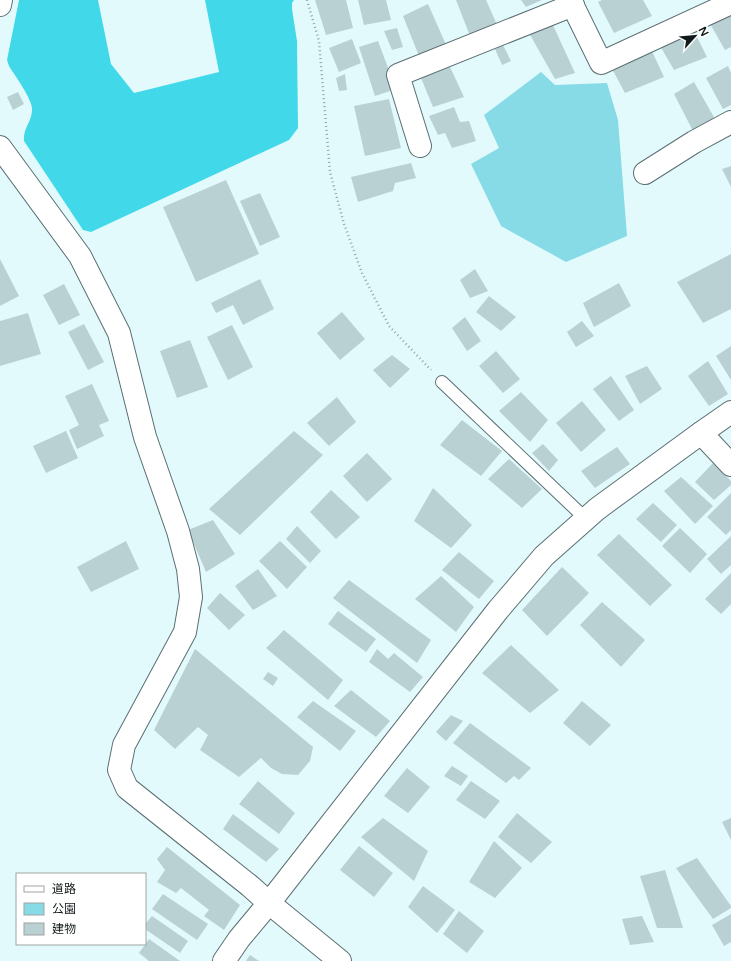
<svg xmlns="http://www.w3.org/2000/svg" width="731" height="961" font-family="'Varela Round','Noto Sans JP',sans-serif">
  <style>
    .green { fill: #86dbe7 }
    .forest { fill: #41d9ea }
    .building { fill: #bad1d4 }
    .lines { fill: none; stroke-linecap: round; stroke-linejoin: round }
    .lane-casing { stroke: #5b6f72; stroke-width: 14 }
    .street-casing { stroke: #5b6f72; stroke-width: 24 }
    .secondary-casing { stroke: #5b6f72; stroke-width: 24 }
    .path { stroke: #93a5a7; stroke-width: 2.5; stroke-dasharray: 1 3; stroke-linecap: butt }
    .lane { stroke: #fff; stroke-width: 12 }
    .street { stroke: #fff; stroke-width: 22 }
    .secondary { stroke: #fff; stroke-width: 22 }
  </style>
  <rect width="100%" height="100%" fill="#e3fafd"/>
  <path class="green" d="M541 72 555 85 607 83 618 120 627 236 566 262 501 226 471 164 499 148 484 115Z"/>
  <path class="forest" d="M19 0H98L111 64 134 93 219 72 205 0H294L292 3V9L297 41 298 128 289 140 91 232 83 230 24 141C23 128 31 123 32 111 34 101 15 76 9 66L7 60Z"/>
  <g class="building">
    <path d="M315 0H346L353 28 326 35Z"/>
    <path d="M358 0H386L391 20 364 25Z"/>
    <path d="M456 0H486L498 27 470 36Z"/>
    <path d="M521 0H542L526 7Z"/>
    <path d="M602 0H643L652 16 614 33 598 2Z"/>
    <path d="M428 4 447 47 419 56 403 16Z"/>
    <path d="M731 11V47L725 50 709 22Z"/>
    <path d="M552 23 575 73 555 79 529 33Z"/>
    <path d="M692 27 707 57 674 70 659 44Z"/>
    <path d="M397 28 403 47 392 50 384 31Z"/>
    <path d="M352 39 361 63 339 72 329 48Z"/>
    <path d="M378 41 396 89 375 96 359 47Z"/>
    <path d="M503 45 511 61 502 65 495 49Z"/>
    <path d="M649 45 664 77 625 93 610 65Z"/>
    <path d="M728 66 731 73V105L723 109 706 78Z"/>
    <path d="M450 67 464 97 433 107 421 78Z"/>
    <path d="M345 74 347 90 339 91 336 78Z"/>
    <path d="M694 82 715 119 693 131 674 94Z"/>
    <path d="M18 92 24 104 13 110 7 97Z"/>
    <path d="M389 99 401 148 365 156 354 106Z"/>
    <path d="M454 107 460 122 469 121 476 141 452 148 445 133 438 135 429 116Z"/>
    <path d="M411 163 416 178 395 183 393 191 358 202 351 177Z"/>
    <path d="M731 166V187L722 169Z"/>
    <path d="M226 180 259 254 196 282 163 207Z"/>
    <path d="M260 193 280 237 260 246 240 201Z"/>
    <path d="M731 254V309L703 323 677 282Z"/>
    <path d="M0 259 19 296 0 306Z"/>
    <path d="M475 269 488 291 470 298 460 280Z"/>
    <path d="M260 279 274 309 243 325 233 305 216 313 211 303Z"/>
    <path d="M619 283 631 306 594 327 583 303Z"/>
    <path d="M64 284 80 315 59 325 43 295Z"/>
    <path d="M489 296 516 317 501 331 476 312Z"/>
    <path d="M342 312 365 339 340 360 317 333Z"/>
    <path d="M28 313 41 354 0 366V321Z"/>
    <path d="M465 317 481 341 467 351 452 328Z"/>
    <path d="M582 321 594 336 576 347 567 332Z"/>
    <path d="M84 324 104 362 88 370 68 332Z"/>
    <path d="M232 325 253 367 228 380 207 337Z"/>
    <path d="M190 340 208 387 177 398 160 351Z"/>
    <path d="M731 346V380L716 356Z"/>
    <path d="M496 351 520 379 503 393 479 366Z"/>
    <path d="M392 355 410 369 390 388 373 370Z"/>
    <path d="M708 361 728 394 709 406 688 376Z"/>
    <path d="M647 366 662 389 640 404 625 376Z"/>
    <path d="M611 376 634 410 619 421 593 389Z"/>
    <path d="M92 384 109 421 99 425 104 436 77 449 69 430 79 425 65 396Z"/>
    <path d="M521 392 548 420 530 442 499 411Z"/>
    <path d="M337 397 356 422 329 446 307 423Z"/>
    <path d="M582 401 606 430 581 452 556 423Z"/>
    <path d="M462 420 502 451 481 476 440 445Z"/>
    <path d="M66 431 78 458 46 473 33 446Z"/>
    <path d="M294 431 323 455 240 535 209 509Z"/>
    <path d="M543 444 558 460 549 471 532 453Z"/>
    <path d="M617 447 630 464 595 488 581 471Z"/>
    <path d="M367 453 392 479 367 502 343 476Z"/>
    <path d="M509 459 542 489 522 508 488 479Z"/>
    <path d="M713 463 731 481V485L714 500 695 482Z"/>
    <path d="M681 477 713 506 695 524 664 491Z"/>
    <path d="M433 488 472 525 451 548 414 521Z"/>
    <path d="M331 490 360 517 336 539 310 512Z"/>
    <path d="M731 493V530L726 535 707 517Z"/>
    <path d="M653 503 677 525 661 542 636 519Z"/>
    <path d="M213 520 235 554 206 572 188 530Z"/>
    <path d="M297 526 321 551 310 563 286 539Z"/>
    <path d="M680 528 707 554 690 573 662 546Z"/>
    <path d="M619 534 672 585 650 606 597 555Z"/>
    <path d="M731 536V565L721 574 707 559Z"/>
    <path d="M126 541 139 569 91 592 77 567Z"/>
    <path d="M280 541 307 567 287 589 259 561Z"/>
    <path d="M459 552 494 581 479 599 442 570Z"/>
    <path d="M562 567 589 593 547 636 522 610Z"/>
    <path d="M258 569 277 596 253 610 235 586Z"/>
    <path d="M731 573V604L721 614 705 599Z"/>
    <path d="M441 576 474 607 456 632 415 599Z"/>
    <path d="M349 580 431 640 417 663 333 598Z"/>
    <path d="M220 593 245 615 229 630 207 608Z"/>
    <path d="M602 602 645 640 621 667 580 625Z"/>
    <path d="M338 611 376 639 366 652 328 624Z"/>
    <path d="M284 630 343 680 328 700 266 648Z"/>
    <path d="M511 645 559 690 530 713 482 673Z"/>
    <path d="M195 649 313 747 310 761 298 775 282 774 271 768 261 758 239 777 200 750 208 735 198 727 175 749 154 730Z"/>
    <path d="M377 649 388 659 394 653 423 677 410 692 369 662Z"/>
    <path d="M268 672 278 678 273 686 263 679Z"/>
    <path d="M351 690 390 721 376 737 334 706Z"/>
    <path d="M313 701 356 731 340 751 297 717Z"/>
    <path d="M582 701 611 725 590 746 563 723Z"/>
    <path d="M451 715 463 721 446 741 436 732Z"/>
    <path d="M470 723 531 768 519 780 514 776 506 783 453 743Z"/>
    <path d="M452 766 468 776 461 786 444 776Z"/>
    <path d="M407 768 430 787 408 813 384 796Z"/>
    <path d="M258 781 295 813 279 834 239 804Z"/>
    <path d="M471 781 500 801 485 819 456 800Z"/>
    <path d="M517 813 552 842 531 863 498 837Z"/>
    <path d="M233 814 279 849 266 862 223 829Z"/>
    <path d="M383 818 428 851 414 881 361 837Z"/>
    <path d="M731 818V840L722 822Z"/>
    <path d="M494 841 522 868 495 898 469 882Z"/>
    <path d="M359 846 393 873 374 897 340 870Z"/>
    <path d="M167 847 240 905 224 930 204 916 209 910 181 888 176 893 157 882 165 870 157 859Z"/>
    <path d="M697 858 731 906V908L713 919 676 868Z"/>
    <path d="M665 870 683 928H657L640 876Z"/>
    <path d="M423 886 455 910 437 933 408 907Z"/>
    <path d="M163 894 208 924 197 940 152 909Z"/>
    <path d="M459 911 484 931 467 953 443 934Z"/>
    <path d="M731 914V942L724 946 712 925Z"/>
    <path d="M152 916 188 941 180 953 145 929V924Z"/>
    <path d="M642 916 654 942 630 945 622 919Z"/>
    <path d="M149 939 180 961H149L139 953Z"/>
    <path d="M250 955 259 961H246Z"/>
  </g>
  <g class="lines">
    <defs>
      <path id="lane" d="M442 382 586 519"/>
      <g id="street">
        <path d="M570 0 601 63 731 3"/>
        <path d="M420 146 398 75 573 5"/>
        <path d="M645 173 694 142 731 122"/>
        <path d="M701 433 731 465"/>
      </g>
      <g id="secondary">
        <path d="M0 5 1 0"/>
        <path d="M0 147 80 256 119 333 145 437 178 531 188 569 191 597 185 632 124 745 119 770 127 788 250 886 269 903 340 961"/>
        <path d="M224 961 239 939 269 903 498 610 544 556 597 509 701 433 731 412"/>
      </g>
    </defs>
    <use href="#lane" class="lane-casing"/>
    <use href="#street" class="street-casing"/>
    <use href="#secondary" class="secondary-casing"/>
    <path class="path" d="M307 0 319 41 330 172 344 224 362 273 389 326 431 370"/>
    <use href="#lane" class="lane"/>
    <use href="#street" class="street"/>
    <use href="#secondary" class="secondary"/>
  </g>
  <rect x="16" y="873" width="130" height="72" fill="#ffffff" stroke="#a0a3a3"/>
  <rect x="24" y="886" width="20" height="6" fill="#ffffff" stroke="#a0a3a3"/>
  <text x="52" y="893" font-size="12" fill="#11191a">道路</text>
  <rect x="24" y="903" width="20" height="12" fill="#86dbe7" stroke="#a0a3a3"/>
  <text x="52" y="913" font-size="12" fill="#11191a">公園</text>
  <rect x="24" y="923" width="20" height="12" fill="#bad1d4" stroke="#a0a3a3"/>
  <text x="52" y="933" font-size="12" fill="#11191a">建物</text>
  <g transform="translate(695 36) rotate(63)" stroke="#ffffff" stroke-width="3" paint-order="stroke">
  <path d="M0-3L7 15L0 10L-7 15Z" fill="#11191a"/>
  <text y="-6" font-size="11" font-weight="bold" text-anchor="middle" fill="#11191a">N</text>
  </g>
</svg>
